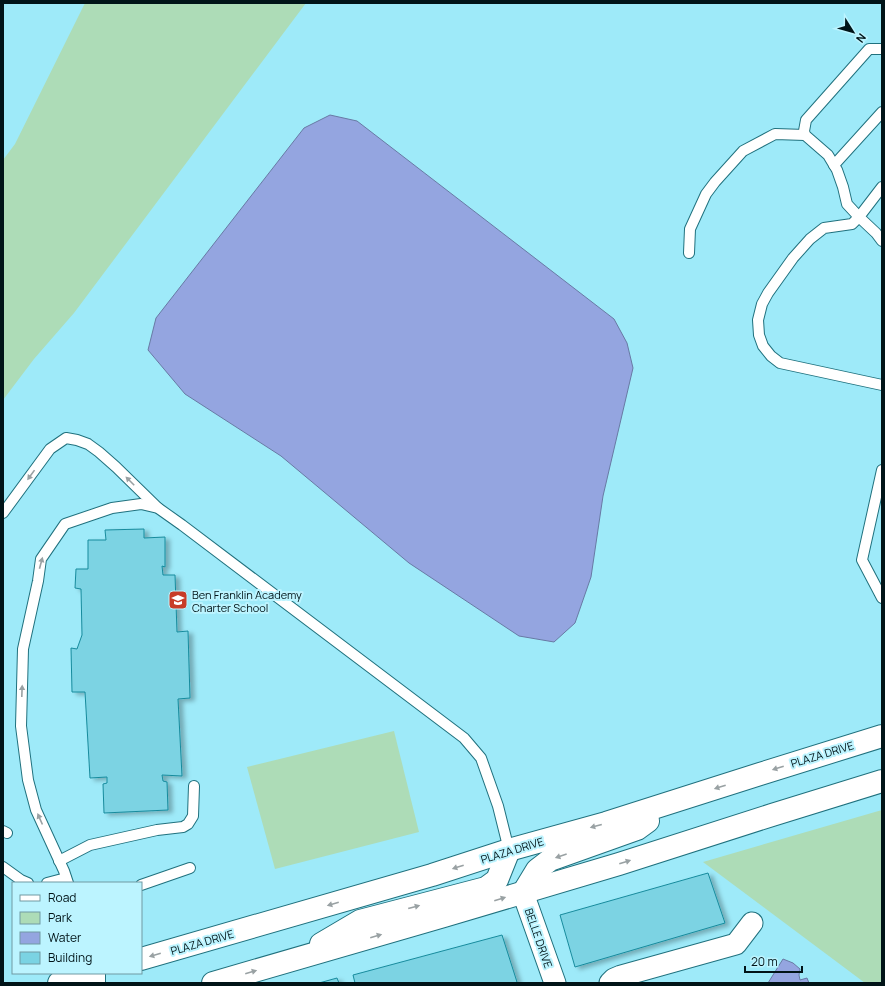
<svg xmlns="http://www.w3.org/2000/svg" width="885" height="986" font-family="Manrope,sans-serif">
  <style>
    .green { fill: #addcb7 }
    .water { fill: #94a5e0; stroke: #687aa4 }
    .building { fill: #7bd3e3; stroke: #178b9d; filter: url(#shadow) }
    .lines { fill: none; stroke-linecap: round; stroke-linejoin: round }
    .lane-casing { stroke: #20717e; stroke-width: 12 }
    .street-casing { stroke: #20717e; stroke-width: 23 }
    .secondary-casing { stroke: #20717e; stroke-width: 24 }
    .lane { stroke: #fff; stroke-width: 10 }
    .street { stroke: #fff; stroke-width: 21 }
    .secondary { stroke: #fff; stroke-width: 22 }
    .oneway { fill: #99a1a3 }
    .labels { text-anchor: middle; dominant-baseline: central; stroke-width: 4; stroke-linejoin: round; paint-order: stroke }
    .poi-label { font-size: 11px; fill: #011418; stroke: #bcf4ff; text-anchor: start }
    .street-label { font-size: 11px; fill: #011418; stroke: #bcf4ff }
  </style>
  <defs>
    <filter id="shadow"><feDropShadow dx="4.5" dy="2.5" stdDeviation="2" flood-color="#0004"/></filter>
  </defs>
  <rect width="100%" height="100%" fill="#9eeaf9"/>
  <g class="green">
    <path d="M85 3H306L74 313 34 359 3 400V160L15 144Z"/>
    <path d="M394 731 419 832 275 869 247 767Z"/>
    <path d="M882 810V983H865L703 862Z"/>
  </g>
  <g class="water">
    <path d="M330 115 357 121 614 319 627 343 633 368 603 496 591 577 575 623 554 642 519 636 409 563 281 456 185 394 148 350 156 318 304 128Z"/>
    <path d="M783 959 793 963 800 969 799 975 800 980 807 978 809 983H768Z"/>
  </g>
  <g class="building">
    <path d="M144 529V538L165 537V567L162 566 163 575H175L177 632 188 631 190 698 178 699 182 776 162 775 163 781 167 782 168 810 104 813 103 784 107 783V777L90 778 85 692H72L71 648 77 649 82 635 81 589 75 588 76 569H88V540H106L105 530Z"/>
    <path d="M708 873 725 923 575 967 560 915Z"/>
    <path d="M502 935 517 982 514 983H355L353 975Z"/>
    <path d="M337 978 339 983H319Z"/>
  </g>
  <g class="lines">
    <defs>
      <g id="lane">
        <path d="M882 49H869L806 120 804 131 805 135 828 155 837 170 843 187 847 204 859 217 852 224 824 228 810 239 793 258 768 293 762 304 758 320 759 335 763 346 771 356 780 363 882 385"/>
        <path d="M834 165 882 112"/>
        <path d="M882 187 859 217 876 233 882 241"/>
        <path d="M689 253 690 229 706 194 715 182 743 151 775 134 805 135"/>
        <path d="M882 470 862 560 882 598"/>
        <path d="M3 513 50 449 66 438 77 440 88 444 99 452 116 467 158 508"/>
        <path d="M3 831 7 833"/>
        <path d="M59 861 90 845 157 830 183 827 188 824 193 816 194 786"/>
        <path d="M3 867 21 880 28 883"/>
        <path d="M47 883 66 878"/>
        <path d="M68 883 64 871 36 810 28 780 21 726 23 649 38 581 41 559 65 524 112 508 141 504 158 508 182 525 464 738 481 758 498 806 509 850"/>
        <path d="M141 885 190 868"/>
        <path d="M100 973V983"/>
      </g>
      <g id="street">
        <path d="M523 893 555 983"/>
        <path d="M610 983 614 979 621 976 736 944 752 923"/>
      </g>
      <g id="secondary">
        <path d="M523 893 537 870 550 860 637 829 648 821"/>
        <path d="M321 944 360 921 486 888 497 880 509 850"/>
        <path d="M141 959 432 875 509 850 606 823 760 774 882 736"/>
        <path d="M59 983 91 973"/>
        <path d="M213 983 444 916 619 864 772 815 882 781"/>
      </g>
    </defs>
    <use href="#lane" class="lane-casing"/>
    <use href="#street" class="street-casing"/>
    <use href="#secondary" class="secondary-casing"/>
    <use href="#lane" class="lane"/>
    <use href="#street" class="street"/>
    <use href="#secondary" class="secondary"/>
  </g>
  <defs><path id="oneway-solid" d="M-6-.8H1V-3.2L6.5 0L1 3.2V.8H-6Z"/></defs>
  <g class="oneway">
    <use href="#oneway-solid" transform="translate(31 475) rotate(126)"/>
    <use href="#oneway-solid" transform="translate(130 481) rotate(-135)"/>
    <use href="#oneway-solid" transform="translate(41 563) rotate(-75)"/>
    <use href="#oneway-solid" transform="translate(22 691) rotate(-88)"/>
    <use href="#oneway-solid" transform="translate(778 768) rotate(163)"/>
    <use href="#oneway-solid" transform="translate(720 787) rotate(162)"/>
    <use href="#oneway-solid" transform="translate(40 819) rotate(-114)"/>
    <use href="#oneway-solid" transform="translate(596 826) rotate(165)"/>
    <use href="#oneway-solid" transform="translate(561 856) rotate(161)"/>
    <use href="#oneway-solid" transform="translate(625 862) rotate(-18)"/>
    <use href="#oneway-solid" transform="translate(458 867) rotate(162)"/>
    <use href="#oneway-solid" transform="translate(500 899) rotate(-17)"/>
    <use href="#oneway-solid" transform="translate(333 904) rotate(164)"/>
    <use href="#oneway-solid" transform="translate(414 907) rotate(-15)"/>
    <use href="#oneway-solid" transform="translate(376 936) rotate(-16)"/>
    <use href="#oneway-solid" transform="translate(155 955) rotate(164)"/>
    <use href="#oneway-solid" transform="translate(251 972) rotate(-16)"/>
  </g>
  <defs>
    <symbol id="school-square" viewBox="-11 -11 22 22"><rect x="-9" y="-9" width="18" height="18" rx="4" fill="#c83c27" stroke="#bcf4ff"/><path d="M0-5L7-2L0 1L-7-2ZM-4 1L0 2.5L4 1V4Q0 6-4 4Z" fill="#fff"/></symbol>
  </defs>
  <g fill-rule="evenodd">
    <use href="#school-square" x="167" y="589" width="22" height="22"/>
  </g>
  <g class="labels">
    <g class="poi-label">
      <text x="192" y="594">Ben Franklin Academy<tspan x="192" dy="13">Charter School</tspan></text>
    </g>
    <g class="street-label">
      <text transform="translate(822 754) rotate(-17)">PLAZA DRIVE</text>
      <text transform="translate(512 850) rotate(-17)">PLAZA DRIVE</text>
      <text transform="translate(539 938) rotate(71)">BELLE DRIVE</text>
      <text transform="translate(202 942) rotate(-16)">PLAZA DRIVE</text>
    </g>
  </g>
  <rect width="885" height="986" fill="none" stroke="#011418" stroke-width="8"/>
  <rect x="12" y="882" width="130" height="92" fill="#bcf4ff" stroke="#719aa3"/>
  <rect x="20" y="895" width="20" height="6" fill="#ffffff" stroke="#719aa3"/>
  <text x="48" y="902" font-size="12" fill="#011418">Road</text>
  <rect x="20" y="912" width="20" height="12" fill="#addcb7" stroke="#719aa3"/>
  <text x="48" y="922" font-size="12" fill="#011418">Park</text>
  <rect x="20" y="932" width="20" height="12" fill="#94a5e0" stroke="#719aa3"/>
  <text x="48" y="942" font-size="12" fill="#011418">Water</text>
  <rect x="20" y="952" width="20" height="12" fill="#7bd3e3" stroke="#719aa3"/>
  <text x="48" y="962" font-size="12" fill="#011418">Building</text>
  <g transform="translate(853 32) rotate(127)" stroke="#bcf4ff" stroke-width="3" paint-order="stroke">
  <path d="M0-3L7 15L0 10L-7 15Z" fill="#011418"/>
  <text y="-6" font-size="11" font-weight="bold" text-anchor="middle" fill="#011418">N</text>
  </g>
  <path d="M745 966v6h57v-6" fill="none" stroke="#011418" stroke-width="2"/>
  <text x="751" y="966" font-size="12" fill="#011418" stroke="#bcf4ff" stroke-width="3" paint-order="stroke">20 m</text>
</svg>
